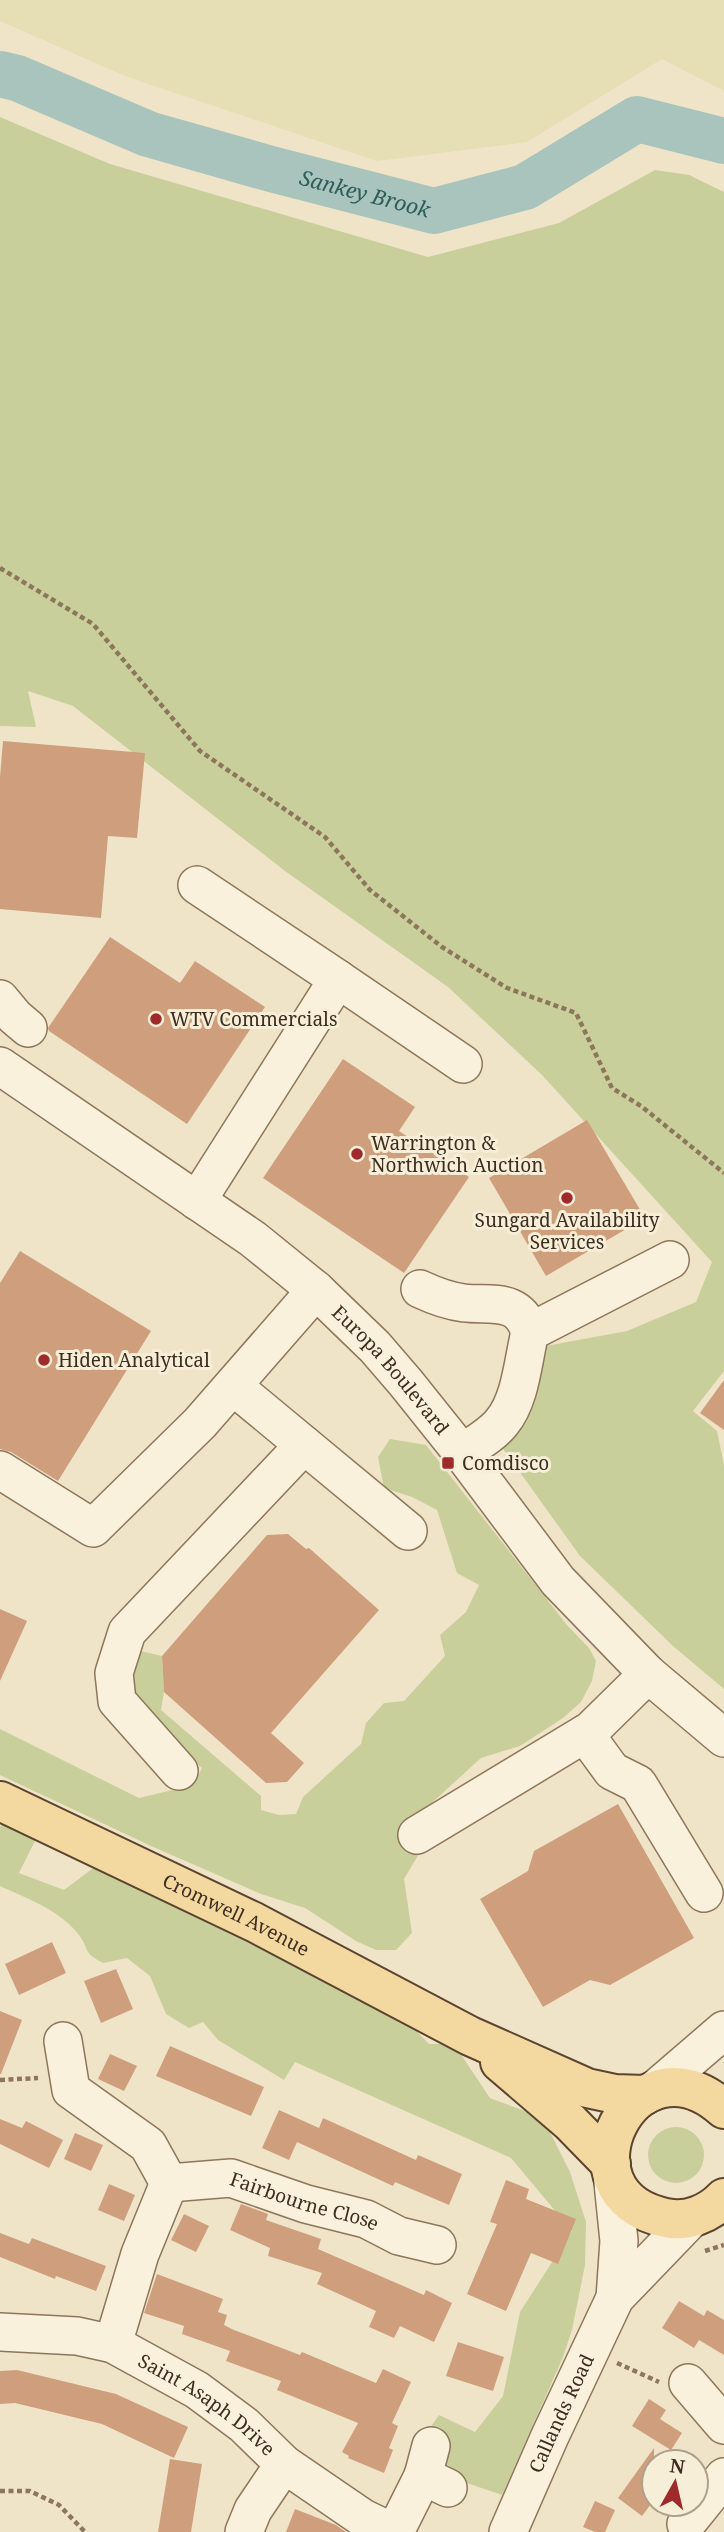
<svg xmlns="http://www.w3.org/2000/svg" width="724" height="2532" font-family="'Noto Serif',serif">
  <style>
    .farmland { fill: #e6deb5 }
    .green { fill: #c9cf9b }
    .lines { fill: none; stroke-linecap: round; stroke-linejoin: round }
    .river { stroke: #a9c4bc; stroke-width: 46 }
    .building { fill: #cf9f7d }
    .minor-casing { stroke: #8d765c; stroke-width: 40 }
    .major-casing { stroke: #5b4430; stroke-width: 42 }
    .path { stroke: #8d765c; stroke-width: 4.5; stroke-dasharray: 5 3.5; stroke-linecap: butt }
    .minor { stroke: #faf1dc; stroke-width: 37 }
    .major { stroke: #f3d9a0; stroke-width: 38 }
    .poi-dot { fill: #9e2a2b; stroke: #f7eed8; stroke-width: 2.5 }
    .labels { text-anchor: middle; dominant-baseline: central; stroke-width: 6; stroke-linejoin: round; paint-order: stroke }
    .poi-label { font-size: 19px; fill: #3d2e20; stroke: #f7eed8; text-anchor: start }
    .street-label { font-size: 19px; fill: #3d2e20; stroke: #f7eed8 }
    .water-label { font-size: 21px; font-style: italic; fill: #2f5d5a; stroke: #f7eed8 }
  </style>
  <rect width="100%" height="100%" fill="#f0e4c8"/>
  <path class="farmland" d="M0 0H724V91L662 59 527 142 377 161 125 76 0 21Z"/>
  <g class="green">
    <path d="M0 117 110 164 428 257 559 223 655 170 689 175 724 192V1371L693 1411 717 1431 724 1465V1689L673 1646 580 1556 501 1446 540 1347 627 1331 696 1302 712 1262 542 1075 448 987 285 871 73 706 28 691 36 727 0 726Z"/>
    <path d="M390 1439 426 1445 567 1625 589 1648 596 1661 592 1681 581 1702 563 1718 520 1746 481 1758 413 1820 419 1854 404 1879 412 1933 396 1950H376L356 1941 305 1908 261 1894 151 1846 0 1775V1729L139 1798 193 1785 202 1768 150 1724 132 1698V1649L162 1656 164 1692 161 1710 261 1796V1810L279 1815 296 1814 303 1797 361 1744 366 1723 384 1703 404 1701 445 1656 440 1635 466 1612 479 1585 457 1573 437 1510 412 1497 384 1488 378 1457Z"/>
    <path d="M6 1817 37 1837 19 1873 64 1890 100 1863 394 2008 429 2044H454L490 2098 543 2118 570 2172 586 2222 585 2265 572 2330 563 2357 502 2495 452 2478 430 2428 439 2415 475 2432 503 2396 520 2312 572 2231 511 2158 295 2062 284 2080 218 2040 203 2022 189 2028 166 2014 150 1976 127 1958 103 1963C82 1952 91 1952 79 1935 60 1910 28 1899 0 1886V1827Z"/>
    <circle cx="676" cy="2155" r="28"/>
  </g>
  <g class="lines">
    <path class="river" id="s1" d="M0 74 17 78 148 134 271 169 434 211 525 187 637 119 724 141"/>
  </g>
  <g class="building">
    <path d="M3 741 145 753 137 838 108 836 101 918 0 909V777Z"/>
    <path d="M110 937 180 983 195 961 265 1007 187 1124 49 1031 48 1028Z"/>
    <path d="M343 1059 415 1107 399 1131 469 1177 404 1273 263 1178Z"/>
    <path d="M587 1120 645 1218 546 1276 489 1178Z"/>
    <path d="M20 1251 151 1331 58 1481 11 1452 0 1449V1283Z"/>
    <path d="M724 1380V1430L700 1413Z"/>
    <path d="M288 1534 306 1549 309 1548 379 1610 271 1733 304 1763 287 1782 266 1783 164 1692 162 1656 267 1535Z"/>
    <path d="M0 1609 27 1621 0 1681Z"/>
    <path d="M618 1804 694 1938 610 1985 590 1980 543 2007 480 1899 528 1871 534 1851Z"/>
    <path d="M52 1942 66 1973 19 1995 5 1964Z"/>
    <path d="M116 1969 133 2009 101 2023 84 1981Z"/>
    <path d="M0 2011 22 2020 1 2074H0Z"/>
    <path d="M170 2046 264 2087 251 2116 156 2076Z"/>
    <path d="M110 2054 137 2066 124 2091 98 2079Z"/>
    <path d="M279 2110 319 2128 323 2118 416 2160 418 2155 462 2174 449 2205 395 2182 393 2186 297 2142 289 2160 262 2148Z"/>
    <path d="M0 2119 22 2128 26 2121 63 2140 49 2168 0 2144Z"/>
    <path d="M75 2133 103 2145 91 2171 64 2159Z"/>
    <path d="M506 2180 529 2189 526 2199 576 2219 558 2264 531 2253 506 2311 467 2294 497 2224 490 2222Z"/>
    <path d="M109 2184 135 2195 124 2221 98 2210Z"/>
    <path d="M241 2204 268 2214 266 2220 321 2239 318 2249 424 2295 426 2290 452 2303 434 2342 400 2326 394 2338 369 2327 376 2311 317 2284 322 2273 268 2256 270 2248 230 2230Z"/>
    <path d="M184 2214 209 2226 196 2252 171 2240Z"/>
    <path d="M0 2233 29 2244 32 2238 106 2266 96 2291 56 2276 55 2279 0 2257Z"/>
    <path d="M157 2274 223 2299 218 2312 227 2315 224 2325 234 2330 300 2355 302 2352 376 2383 383 2369 411 2382 392 2423 398 2426 389 2448 393 2450 384 2473 348 2458 349 2456 342 2452 358 2423 277 2390 281 2381 226 2361 230 2351 182 2334 184 2326 144 2313Z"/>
    <path d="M679 2301 704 2316 707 2310 724 2320V2355L699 2340 694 2348 662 2328Z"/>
    <path d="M458 2342 504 2357 493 2391 446 2376Z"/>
    <path d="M17 2370 116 2394 188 2427 174 2458 102 2424 15 2403 0 2404V2371Z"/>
    <path d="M649 2399 666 2410 660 2419 682 2433 671 2450 632 2426Z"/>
    <path d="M654 2448V2500L642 2516 618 2498Z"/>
    <path d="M170 2459 202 2464 191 2532H158Z"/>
    <path d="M595 2501 615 2510 605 2532H595L583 2527Z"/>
    <path d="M295 2509 336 2525 346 2532H286Z"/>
  </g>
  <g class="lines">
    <defs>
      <g id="minor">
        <path d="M338 979 463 1064"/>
        <path d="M0 999 15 1017 28 1028"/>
        <path id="s2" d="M0 1066 253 1239 316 1290 375 1347 406 1383 462 1453 558 1581 648 1674 724 1738"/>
        <path d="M197 1201 338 979 197 885"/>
        <path d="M420 1289C435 1296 448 1301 464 1303 492 1306 519 1297 530 1332"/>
        <path d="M233 1386 408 1531"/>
        <path d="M462 1453C475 1444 492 1435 502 1422 521 1399 523 1360 530 1332L670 1260"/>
        <path d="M0 1470 93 1528 200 1423 316 1290"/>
        <path d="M585 1734 612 1771 638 1784 704 1893"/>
        <path d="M179 1771 117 1701 114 1673 127 1632 304 1445"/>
        <path d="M417 1835 591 1730 648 1674"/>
        <path id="s3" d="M63 2041 71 2090 148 2145 169 2183 231 2178 306 2204 366 2219 399 2236 437 2245"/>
        <path d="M652 2092 724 2030"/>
        <path d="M612 2173 619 2241 615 2298"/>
        <path id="s4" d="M0 2332 77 2336 113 2344 197 2390 244 2425 284 2464 363 2518 392 2532"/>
        <path d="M113 2344 140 2254 169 2183"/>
        <path d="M688 2383 724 2425"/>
        <path d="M431 2446 423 2476 448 2488"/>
        <path d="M686 2524 724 2477"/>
        <path d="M244 2532 253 2510 284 2464"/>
        <path d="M395 2532 423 2476"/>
        <path id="s5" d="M508 2532 550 2436 615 2298 692 2218"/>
      </g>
      <g id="major">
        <path id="s6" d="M0 1801 254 1922 470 2036 587 2088 615 2094 645 2095"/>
        <path d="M500 2062 570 2122 611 2164"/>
        <path d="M724 2109C633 2028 552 2195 666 2218 687 2223 710 2213 724 2198"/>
      </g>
    </defs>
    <use href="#minor" class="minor-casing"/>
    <use href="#major" class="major-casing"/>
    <g class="path">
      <path d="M0 568 93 624 200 751 325 837 370 890 442 947 507 988 576 1013 612 1088 641 1106 724 1173"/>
      <path d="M0 2080 38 2078"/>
      <path d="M705 2251 724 2245"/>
      <path d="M617 2363 659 2382"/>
      <path d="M0 2491H30L59 2505 85 2532"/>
    </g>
    <use href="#minor" class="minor"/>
    <use href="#major" class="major"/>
  </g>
  <g class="poi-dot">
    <circle cx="156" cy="1019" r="7"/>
    <circle cx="357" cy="1154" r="7"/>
    <circle cx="567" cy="1198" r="7"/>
    <circle cx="44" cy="1360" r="7"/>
    <rect x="441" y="1456" width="14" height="14" rx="3.5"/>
  </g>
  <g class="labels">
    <g class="poi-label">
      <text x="170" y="1019">WTV Commercials</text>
      <text x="371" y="1143">Warrington &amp;<tspan x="371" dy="22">Northwich Auction</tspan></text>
      <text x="567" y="1220" text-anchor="middle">Sungard Availability<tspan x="567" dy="22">Services</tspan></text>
      <text x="58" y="1360">Hiden Analytical</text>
      <text x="462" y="1463">Comdisco</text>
    </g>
    <g class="street-label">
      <text stroke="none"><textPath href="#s2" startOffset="497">Europa Boulevard</textPath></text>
      <text stroke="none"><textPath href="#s6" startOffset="262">Cromwell Avenue</textPath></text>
      <text stroke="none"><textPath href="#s3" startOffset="327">Fairbourne Close</textPath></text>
      <text stroke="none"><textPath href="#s4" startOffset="226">Saint Asaph Drive</textPath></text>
      <text stroke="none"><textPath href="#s5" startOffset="130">Callands Road</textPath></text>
    </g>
    <g class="water-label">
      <text stroke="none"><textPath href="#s1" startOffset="385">Sankey Brook</textPath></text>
    </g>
  </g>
  <g transform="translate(675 2483) rotate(8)"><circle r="33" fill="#f7eed8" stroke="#ada18e" stroke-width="2"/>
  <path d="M0-5L12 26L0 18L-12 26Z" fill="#9e2a2b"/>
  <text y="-10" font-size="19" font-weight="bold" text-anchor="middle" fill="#3d2e20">N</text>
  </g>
</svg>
